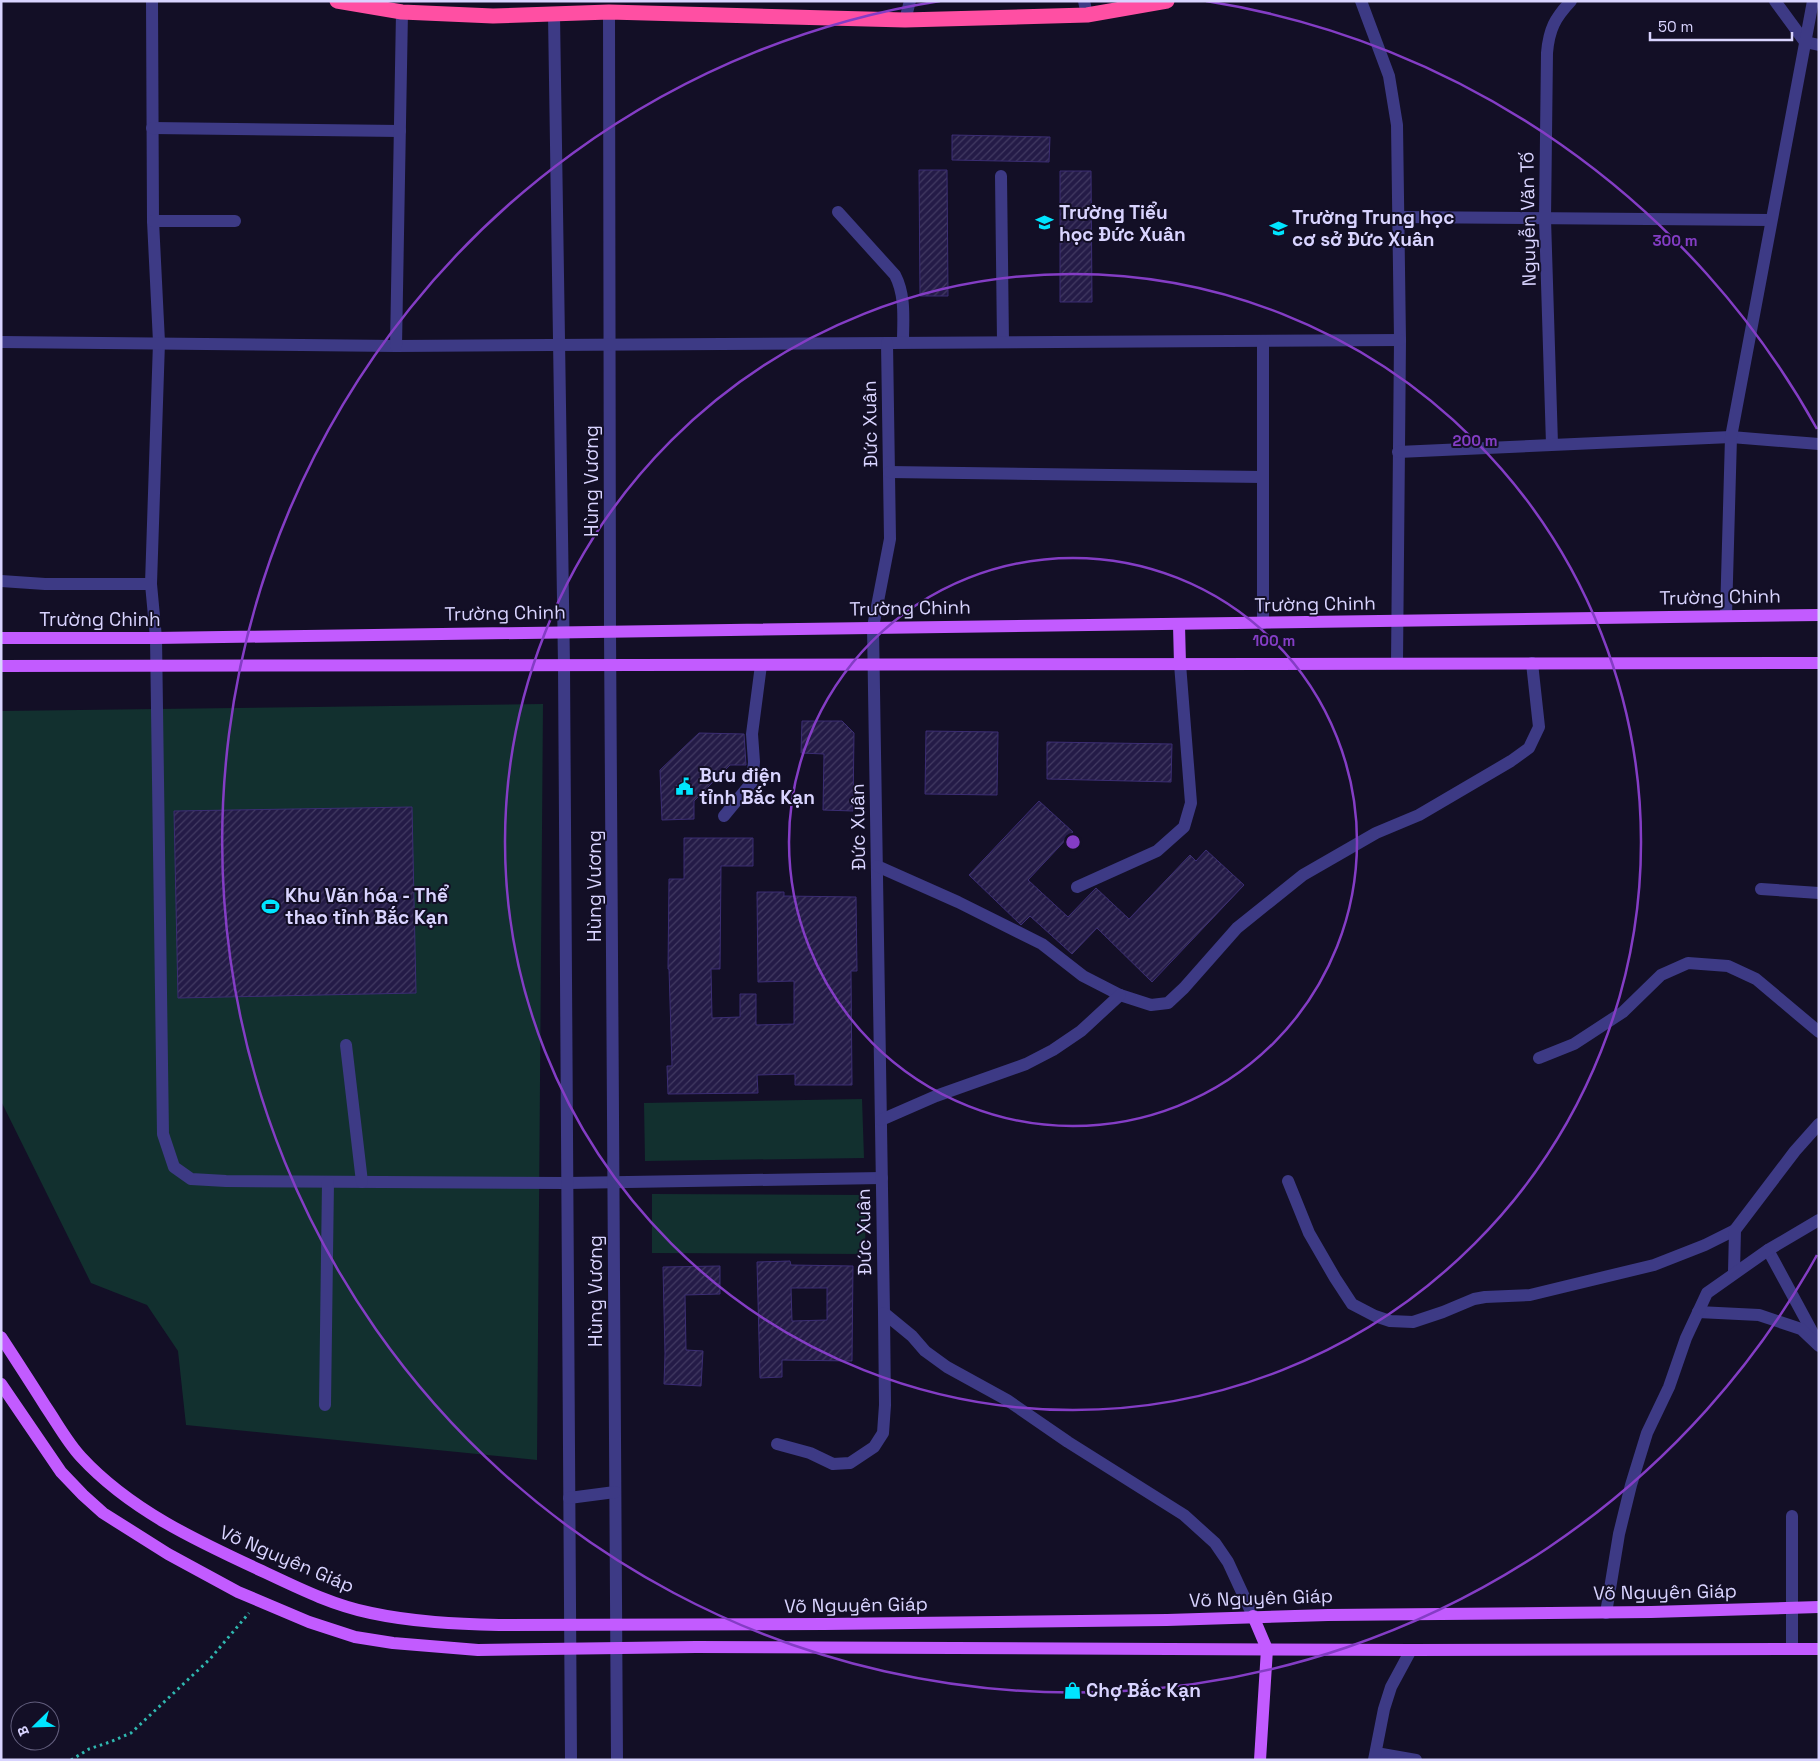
<svg xmlns="http://www.w3.org/2000/svg" width="1820" height="1761" font-family="'Space Grotesk',sans-serif">
  <style>
    .park { fill: #12302f }
    .building { fill: url(#building-hatch); stroke: #3b2d73; fill-rule: evenodd }
    .lines { fill: none; stroke-linecap: round; stroke-linejoin: round }
    .path { stroke: #2fb8b0; stroke-width: 3; stroke-dasharray: 2.5 4; stroke-linecap: butt }
    .minor { stroke: #3d3a85; stroke-width: 12 }
    .major { stroke: #c25bff; stroke-width: 12 }
    .highway { stroke: #ff4fa3; stroke-width: 15 }
    .ring { fill: none; stroke: #843dc5; stroke-width: 2.5 }
    .labels { text-anchor: middle; dominant-baseline: central; stroke-width: 4; stroke-linejoin: round; paint-order: stroke }
    .poi-label { font-size: 19px; font-weight: bold; fill: #d9d4ff; stroke: #130f26; text-anchor: start }
    .street-label { font-size: 19px; fill: #d9d4ff; stroke: #130f26 }
    .centre { fill: #843dc5; stroke: #130f26; stroke-width: 2.5 }
    .ring-label { font-size: 15px; text-anchor: middle; font-weight: bold; fill: #843dc5; stroke: #130f26; stroke-width: 4; stroke-linejoin: round; paint-order: stroke }
  </style>
  <defs>
    <pattern id="building-hatch" width="6" height="6" patternUnits="userSpaceOnUse" patternTransform="scale(1.25)"><rect width="6" height="6" fill="#241b47"/><path d="M-1 1l2-2M0 6l6-6M5 7l2-2" fill="none" stroke="#433b63"/></pattern>
  </defs>
  <rect width="100%" height="100%" fill="#130f26"/>
  <g class="park">
    <path d="M543 704 537 1460 186 1425 178 1351 147 1305 91 1283 1 1101V711Z"/>
    <path d="M862 1099 864 1158 645 1161 644 1103Z"/>
    <path d="M652 1194 866 1195 865 1254 652 1253Z"/>
  </g>
  <g class="building">
    <path d="M952 135 1050 137 1049 162 952 160Z"/>
    <path d="M919 170H947L948 296H920Z"/>
    <path d="M1060 171H1091L1092 302H1060Z"/>
    <path d="M802 721H842L854 733 853 811 823 810 824 754 801 753Z"/>
    <path d="M926 731 998 732 997 795 925 794Z"/>
    <path d="M699 733 744 734 746 765H730L694 801V819L662 820 660 770Z"/>
    <path d="M1047 742 1172 744 1171 782 1047 779Z"/>
    <path d="M1039 801 1073 832 1028 880 1068 917 1096 888 1129 919 1190 855 1196 861 1206 850 1244 885 1152 982 1097 928 1072 954 1030 916 1021 925 969 875Z"/>
    <path d="M412 807 416 993 178 998 174 811Z"/>
    <path d="M684 838H753V866H721L720 969H711L712 1018 740 1017V994H756V1025L794 1024V981L758 982 757 892H784V896L856 897 857 971H851L852 1085H795V1074L757 1075 758 1093 668 1094 667 1066H672L669 969H668L669 879H684Z"/>
    <path d="M790 1261 791 1265 853 1266 852 1361 782 1360V1377L760 1378 757 1262ZM791 1288H827V1320L792 1321Z"/>
    <path d="M720 1266V1294L685 1295 686 1350 703 1351 701 1386 664 1384 665 1354 663 1267Z"/>
  </g>
  <g class="lines">
    <path class="path" d="M71 1760 89 1749 110 1742 131 1733 210 1659 249 1613"/>
    <g class="minor">
      <path d="M152 1 153 221 159 342 151 584 156 638 163 1134 174 1167 191 1179 226 1181 567 1183 882 1178"/>
      <path d="M1084 1 1087 15"/>
      <path d="M1361 1 1389 76 1397 125 1400 340 1397 663"/>
      <path d="M1775 1 1805 42 1819 45"/>
      <path d="M609 12 610 631 617 1760"/>
      <path d="M554 15 564 665 571 1760"/>
      <path d="M905 20 910 1"/>
      <path d="M152 128 400 131"/>
      <path d="M1001 176 1003 342"/>
      <path d="M838 212 895 275C906 296 903 320 903 342"/>
      <path d="M1398 217 1771 220"/>
      <path d="M153 221H235"/>
      <path d="M1 342 396 346 1400 340"/>
      <path d="M887 343 890 539 873 627 884 1313 912 1336 925 1351 947 1367 1007 1400 1068 1442 1184 1515 1215 1543 1228 1562 1253 1616"/>
      <path d="M396 346 402 12"/>
      <path d="M1552 444 1545 219 1547 53C1549 29 1555 18 1571 1"/>
      <path d="M1398 452 1731 437 1819 444"/>
      <path d="M889 472 1263 477"/>
      <path d="M1 581 45 584H151"/>
      <path d="M1726 615 1731 437 1813 1"/>
      <path d="M1263 623V341"/>
      <path d="M724 816 752 782 754 762 752 734 761 665"/>
      <path d="M877 866 958 902 1042 944 1083 976 1120 995 1151 1005 1168 1003 1184 988 1237 928 1303 875 1376 833 1419 815 1511 761 1529 748 1539 727 1532 663"/>
      <path d="M1077 887 1157 851 1184 827 1191 803 1180 664"/>
      <path d="M1761 889 1819 893"/>
      <path d="M346 1045 362 1182"/>
      <path d="M1539 1058 1574 1044 1623 1012 1661 975 1688 963 1728 966 1756 979 1819 1032"/>
      <path d="M881 1120 936 1096 1026 1064 1053 1050 1081 1031 1120 995"/>
      <path d="M1288 1181 1309 1233 1335 1278 1352 1304 1375 1316 1390 1321 1413 1322 1443 1312 1474 1299 1485 1297 1530 1295 1654 1265 1705 1245 1735 1230"/>
      <path d="M1768 1250 1814 1335"/>
      <path d="M1734 1272 1735 1230 1795 1151 1819 1124"/>
      <path d="M1698 1312 1759 1315 1801 1329 1819 1346"/>
      <path d="M325 1405 328 1182"/>
      <path d="M777 1444 810 1453 833 1464 850 1463 874 1447 883 1433 885 1405 884 1313"/>
      <path d="M569 1498 615 1492"/>
      <path d="M1606 1613 1619 1534 1631 1485 1647 1433 1669 1387 1686 1338 1707 1293 1768 1250 1819 1220"/>
      <path d="M1792 1649V1516"/>
      <path d="M1376 1753 1416 1760"/>
      <path d="M1374 1760 1384 1709 1391 1687 1411 1650"/>
    </g>
    <g class="major">
      <path d="M1179 625 1180 664"/>
      <path d="M1 638H156L1819 615"/>
      <path d="M1 666 1819 663"/>
      <path d="M1 1337C16 1360 31 1383 46 1407 57 1423 67 1442 81 1457 130 1510 197 1541 262 1571 298 1588 332 1605 371 1613 413 1622 456 1624 499 1625L825 1624 1167 1620 1328 1615 1651 1612 1819 1607"/>
      <path d="M1 1384 61 1472 83 1495 103 1513 168 1554 238 1592 309 1622 355 1637 393 1643 478 1650 696 1647 1411 1650 1819 1649"/>
      <path d="M1253 1616 1267 1649 1260 1760"/>
    </g>
    <path class="highway" d="M337 1 402 12 493 16 609 12 905 20 1087 15 1167 1"/>
  </g>
  <g class="ring">
    <circle cx="1073" cy="842" r="284"/>
    <circle cx="1073" cy="842" r="568"/>
    <path d="M1817 1255A851 851 0 1 1 940 1M1206 1A851 851 0 0 1 1817 429"/>
  </g>
  <defs>
    <symbol id="school-bare" viewBox="-9 -9 18 18"><path d="M0-5L7-2L0 1L-7-2ZM-4 1L0 2.5L4 1V4Q0 6-4 4Z" fill="#00e5ff" stroke="#130f26" stroke-width="2.5" paint-order="stroke"/></symbol>
    <symbol id="civic-bare" viewBox="-9 -9 18 18"><path d="M-.6-6.5H3V-4.5H.6V-3L4-1V1h2V6H-6V1h2V-1L-.6-3ZM-1.2 2.5V6h2.4V2.5Z" fill="#00e5ff" stroke="#130f26" stroke-width="2.5" paint-order="stroke"/></symbol>
    <symbol id="stadium-bare" viewBox="-9 -9 18 18"><path d="M0-5a6.5 5 0 1 0 0 10a6.5 5 0 1 0 0-10ZM-3.5-1.8h7v3.6h-7Z" fill="#00e5ff" stroke="#130f26" stroke-width="2.5" paint-order="stroke"/></symbol>
    <symbol id="shop-bare" viewBox="-9 -9 18 18"><path d="M-5-2.5h2.3a2.7 3.5 0 0 1 5.4 0H5L5.5 6h-11ZM-1.5-2.5h3a1.5 2.3 0 0 0-3 0Z" fill="#00e5ff" stroke="#130f26" stroke-width="2.5" paint-order="stroke"/></symbol>
  </defs>
  <g fill-rule="evenodd">
    <use href="#school-bare" x="1032" y="210" width="25" height="25"/>
    <use href="#school-bare" x="1266" y="216" width="25" height="25"/>
    <use href="#civic-bare" x="672" y="774" width="25" height="25"/>
    <use href="#stadium-bare" x="258" y="894" width="25" height="25"/>
    <use href="#shop-bare" x="1060" y="1678" width="25" height="25"/>
  </g>
  <g class="labels">
    <g class="poi-label">
      <text x="1059" y="212">Trường Tiểu<tspan x="1059" dy="22">học Đức Xuân</tspan></text>
      <text x="1292" y="217">Trường Trung học<tspan x="1292" dy="22">cơ sở Đức Xuân</tspan></text>
      <text x="699" y="775">Bưu điện<tspan x="699" dy="22">tỉnh Bắc Kạn</tspan></text>
      <text x="285" y="895">Khu Văn hóa - Thể<tspan x="285" dy="22">thao tỉnh Bắc Kạn</tspan></text>
      <text x="1086" y="1690">Chợ Bắc Kạn</text>
    </g>
    <g class="street-label">
      <text transform="translate(1528 219) rotate(-91)">Nguyễn Văn Tố</text>
      <text transform="translate(870 424) rotate(-91)">Đức Xuân</text>
      <text transform="translate(591 481) rotate(-90)">Hùng Vương</text>
      <text transform="translate(1720 597) rotate(-1)">Trường Chinh</text>
      <text transform="translate(1315 604) rotate(-1)">Trường Chinh</text>
      <text transform="translate(910 608) rotate(-1)">Trường Chinh</text>
      <text transform="translate(505 613) rotate(-1)">Trường Chinh</text>
      <text x="100" y="619">Trường Chinh</text>
      <text transform="translate(858 827) rotate(-91)">Đức Xuân</text>
      <text transform="translate(594 886) rotate(-90)">Hùng Vương</text>
      <text transform="translate(864 1232) rotate(-91)">Đức Xuân</text>
      <text transform="translate(595 1291) rotate(-90)">Hùng Vương</text>
      <text transform="translate(287 1559) rotate(23)">Võ Nguyên Giáp</text>
      <text transform="translate(1665 1592) rotate(-1)">Võ Nguyên Giáp</text>
      <text transform="translate(1261 1598) rotate(-2)">Võ Nguyên Giáp</text>
      <text transform="translate(856 1605) rotate(-1)">Võ Nguyên Giáp</text>
    </g>
  </g>
  <circle cx="1073" cy="842" r="8" class="centre"/>
  <g class="ring-label">
    <text x="1675" y="246">300 m</text>
    <text x="1475" y="446">200 m</text>
    <text x="1274" y="646">100 m</text>
  </g>
  <rect width="1820" height="1761" fill="none" stroke="#d9d4ff" stroke-width="5"/>
  <g transform="translate(35 1726) rotate(247)"><circle r="24" fill="#130f26" stroke="#625e7d"/>
  <path d="M0-4L9 19L0 12L-9 19Z" fill="#00e5ff"/>
  <text y="-8" font-size="14" font-weight="bold" text-anchor="middle" fill="#d9d4ff">B</text>
  </g>
  <path d="M1650 32v8h142v-8" fill="none" stroke="#d9d4ff" stroke-width="2.5"/>
  <text x="1658" y="32" font-size="15" fill="#d9d4ff" stroke="#130f26" stroke-width="4" paint-order="stroke">50 m</text>
</svg>
